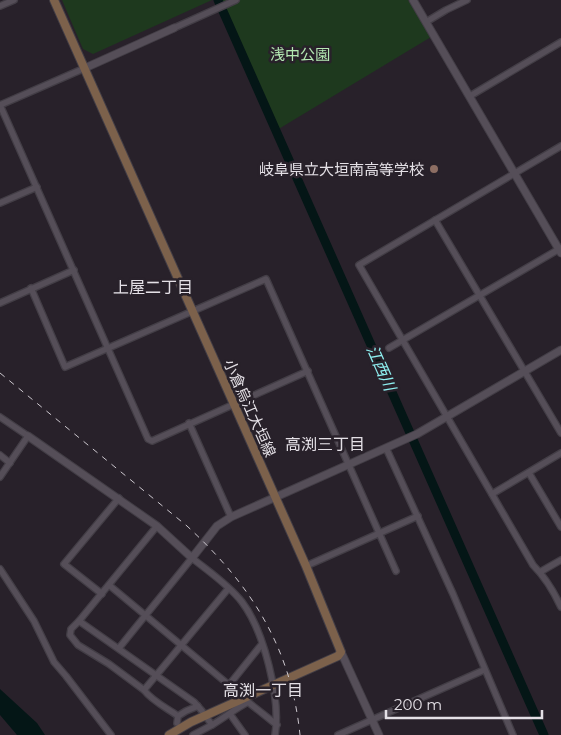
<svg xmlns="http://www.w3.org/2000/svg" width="561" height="735" font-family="Montserrat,'Noto Sans JP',sans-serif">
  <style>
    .green { fill: #1e391e }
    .water { fill: #041616 }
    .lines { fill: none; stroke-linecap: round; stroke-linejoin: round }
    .river { stroke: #041616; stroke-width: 9 }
    .minor-casing { stroke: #433e46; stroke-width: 8 }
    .tertiary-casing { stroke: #433e46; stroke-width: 9 }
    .secondary-casing { stroke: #433e46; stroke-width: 10 }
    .minor { stroke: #554e58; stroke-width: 5.5 }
    .tertiary { stroke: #554e58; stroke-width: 7 }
    .secondary { stroke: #7c614b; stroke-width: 8 }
    .rail { stroke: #ccc7ce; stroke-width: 1; stroke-dasharray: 6 6; stroke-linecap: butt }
    .education-dot { fill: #8d6e63; stroke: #28212a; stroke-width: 2 }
    .labels { text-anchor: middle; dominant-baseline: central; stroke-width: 5; stroke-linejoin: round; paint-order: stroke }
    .park-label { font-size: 15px; fill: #b4e9b2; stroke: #28212a }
    .poi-label { font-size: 15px; fill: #e4e0e6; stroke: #28212a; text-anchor: end }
    .street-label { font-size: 15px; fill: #e4e0e6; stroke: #28212a }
    .neighbourhood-label { font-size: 16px; fill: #e4e0e6; stroke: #28212a }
    .water-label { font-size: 16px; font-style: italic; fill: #8eeff0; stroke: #28212a }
  </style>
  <rect width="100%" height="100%" fill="#28212a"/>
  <g class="green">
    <path d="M62 0H212L93 54 83 49Z"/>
    <path d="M218 0H408L431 37 277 130Z"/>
  </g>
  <path class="water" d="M0 689 37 723 45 735H17L0 715Z"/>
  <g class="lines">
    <path class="river" d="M218 0 544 735"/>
    <defs>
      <g id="minor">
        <path d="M0 6 14 0"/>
        <path d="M426 22 446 10 467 0"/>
        <path d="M174 28 236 0"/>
        <path d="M470 96 561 42"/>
        <path d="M0 105 148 439 152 441 308 371"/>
        <path d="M0 105 85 68"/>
        <path d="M561 146 359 265 533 565C545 577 554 592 561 607"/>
        <path d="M0 203 37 187"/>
        <path d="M435 220 561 433"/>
        <path d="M31 288 65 367 266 279 396 571"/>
        <path d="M0 303 74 270"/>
        <path d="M389 348 561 248"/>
        <path d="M0 417 28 436 0 477"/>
        <path d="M189 423 231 517"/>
        <path d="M386 448 453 594 513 735"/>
        <path d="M0 455 10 463"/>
        <path d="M529 473 561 527"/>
        <path d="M492 494 561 453"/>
        <path d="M157 526 79 621 194 702 202 711"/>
        <path d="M306 566 418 516"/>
        <path d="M0 569 34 621 54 662 66 676 111 735"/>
        <path d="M540 572 561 560"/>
        <path d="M109 585 229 685"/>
        <path d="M102 594 64 564 119 498"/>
        <path d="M79 621 71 629 70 635 78 645 109 664 144 690"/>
        <path d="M262 644 229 685 240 693 243 698 277 725"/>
        <path d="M119 648 192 558C208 571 229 585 242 602 264 631 281 699 275 735"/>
        <path d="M230 714 245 735"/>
        <path d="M178 716C167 708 152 701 144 690L228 589"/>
        <path d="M177 723 178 716 186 711 198 706"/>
        <path d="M212 725C225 717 235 709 248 702"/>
        <path d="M193 735 212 725 207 718"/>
        <path d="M338 735 484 670"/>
      </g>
      <g id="tertiary">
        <path d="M413 0 561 253"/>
        <path d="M85 68 174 28"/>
        <path d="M28 436 157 526 192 558 217 526 231 517 417 434 561 350"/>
        <path d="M341 652 379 735"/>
      </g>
      <path id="secondary" d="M54 0 306 566 341 652 338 656 191 722 169 735"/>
    </defs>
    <use href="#minor" class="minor-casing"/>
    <use href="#tertiary" class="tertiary-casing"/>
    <use href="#secondary" class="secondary-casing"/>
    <use href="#minor" class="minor"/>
    <use href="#tertiary" class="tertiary"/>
    <use href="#secondary" class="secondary"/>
    <path class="rail" d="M0 373 187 526C251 585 291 647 300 735"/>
  </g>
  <circle class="education-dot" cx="434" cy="169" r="5"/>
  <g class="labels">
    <g class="park-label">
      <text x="300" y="54">浅中公園</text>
    </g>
    <g class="poi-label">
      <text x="424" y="169">岐阜県立大垣南高等学校</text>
    </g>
    <g class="street-label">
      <text transform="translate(250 408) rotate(66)">小倉烏江大垣線</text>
    </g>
    <g class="neighbourhood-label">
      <text x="153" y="287">上屋二丁目</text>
      <text x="325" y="444">高渕三丁目</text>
      <text x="263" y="690">高渕一丁目</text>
    </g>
    <g class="water-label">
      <text transform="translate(381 368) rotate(66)">江西川</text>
    </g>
  </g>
  <path d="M386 710v8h156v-8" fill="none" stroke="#e4e0e6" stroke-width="2.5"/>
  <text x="394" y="710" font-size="15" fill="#e4e0e6" stroke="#28212a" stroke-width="4" paint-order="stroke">200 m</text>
</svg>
